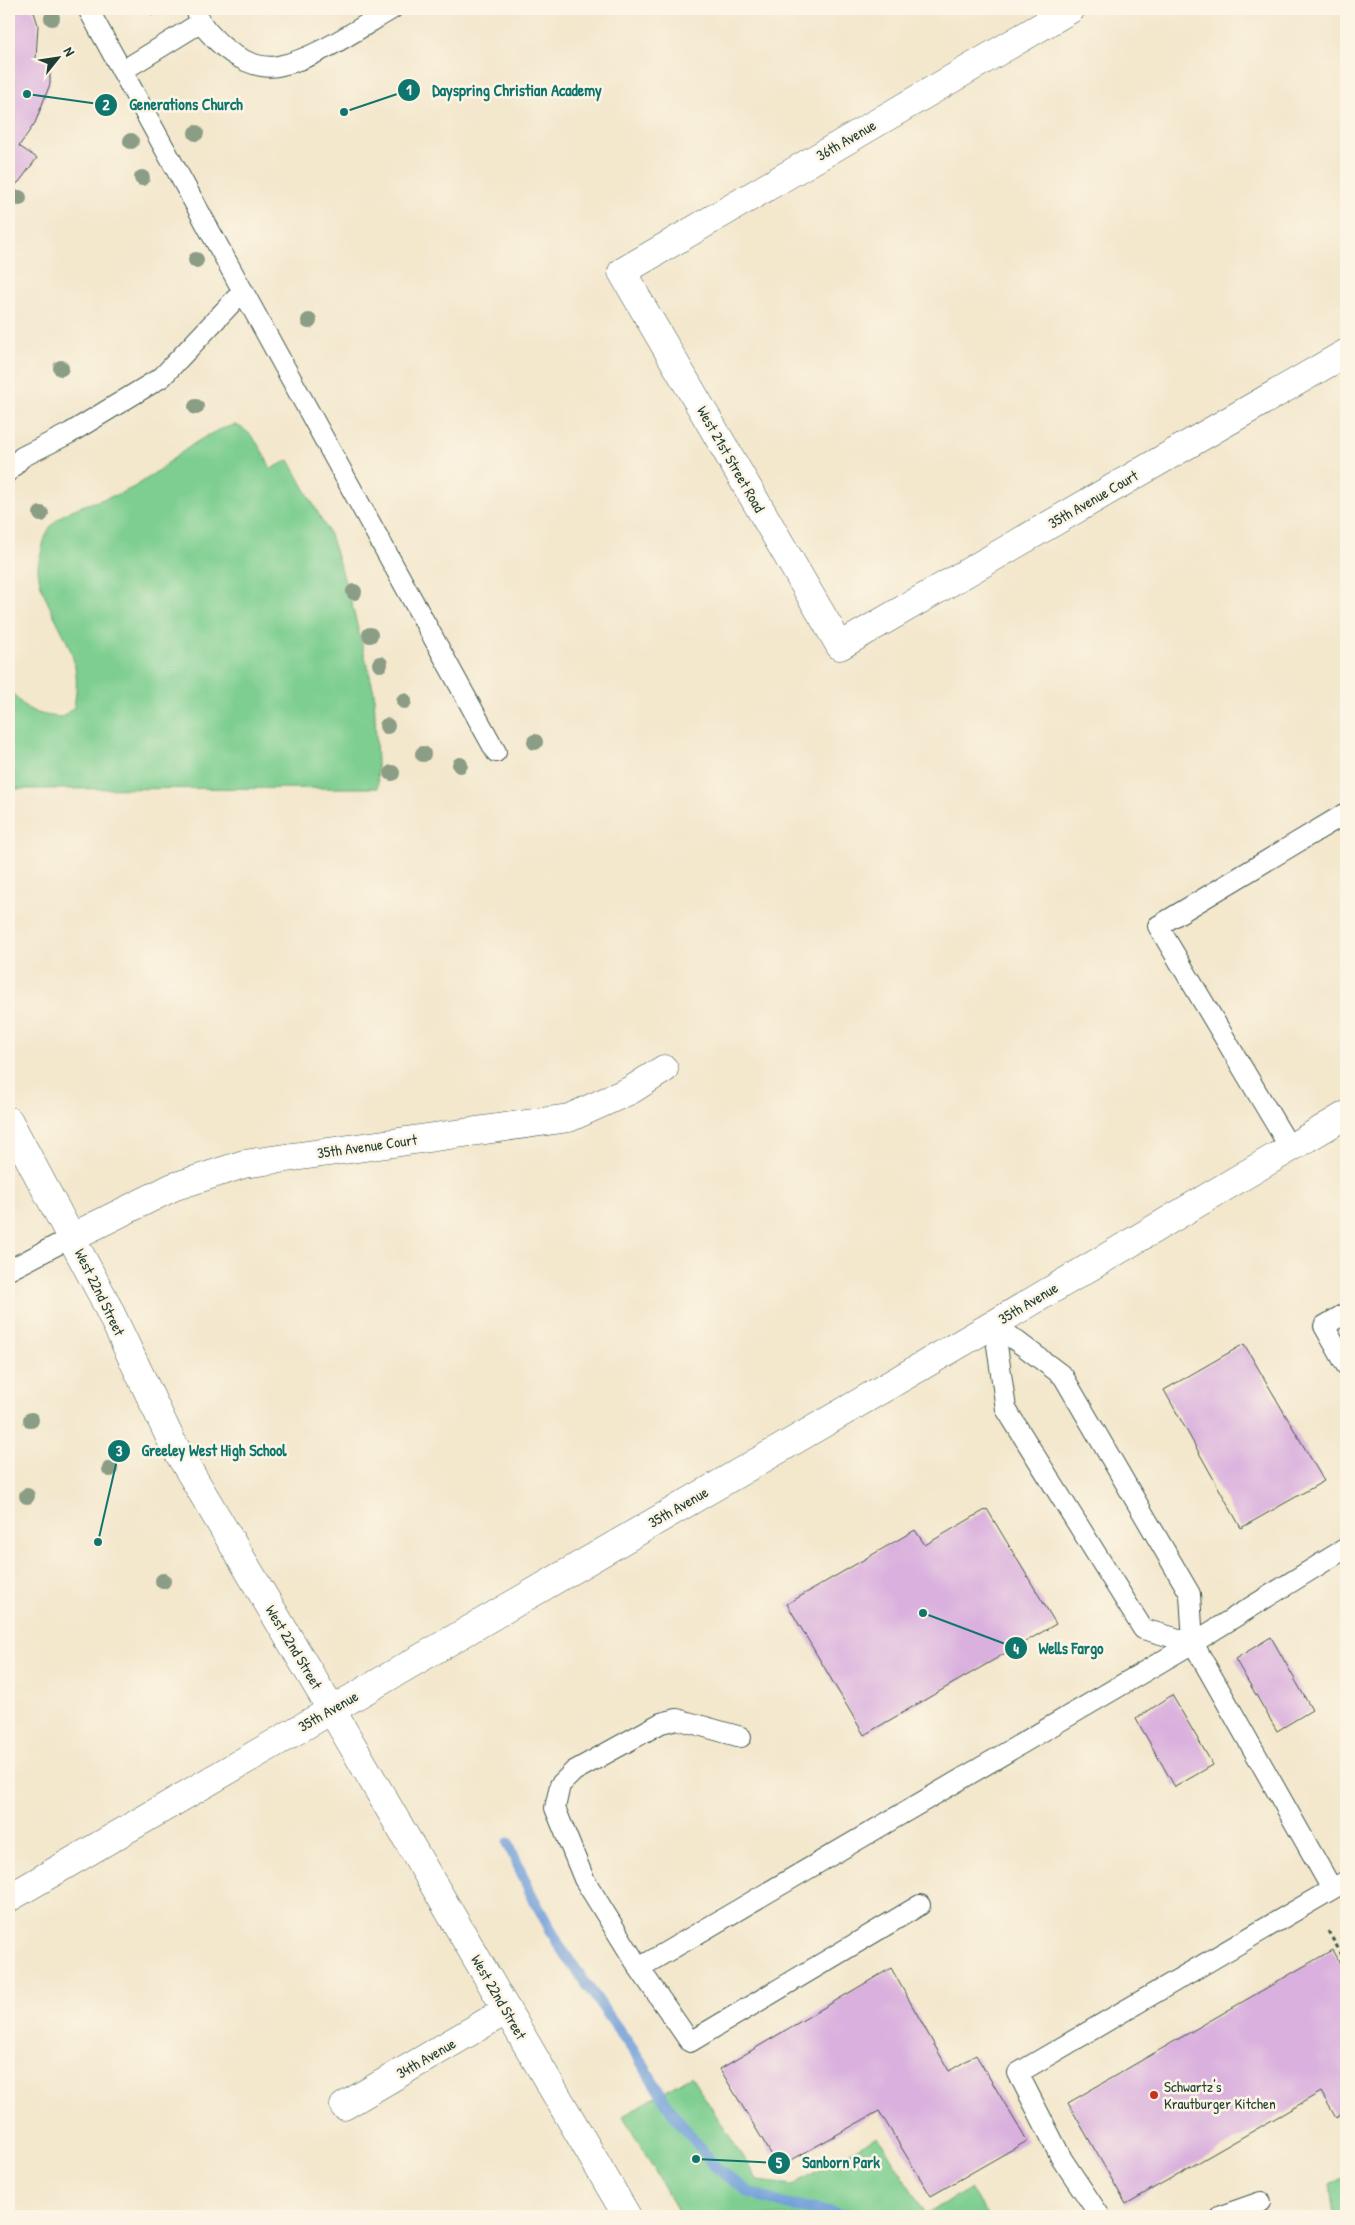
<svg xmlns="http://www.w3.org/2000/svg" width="1355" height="2225" font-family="'Patrick Hand',sans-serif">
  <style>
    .green { fill: #7dce90; stroke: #4e8662 }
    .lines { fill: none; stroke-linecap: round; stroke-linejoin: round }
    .stream { stroke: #709ed8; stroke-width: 11 }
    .building { fill: #dab1de }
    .service-casing { stroke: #3f564b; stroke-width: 22 }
    .minor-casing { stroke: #3f564b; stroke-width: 29 }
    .tertiary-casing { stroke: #3f564b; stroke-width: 29 }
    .secondary-casing { stroke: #3f564b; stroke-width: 29 }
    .path { stroke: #3f564b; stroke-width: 3; stroke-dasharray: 4 4; stroke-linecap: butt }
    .service { stroke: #fff; stroke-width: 20 }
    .minor { stroke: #fff; stroke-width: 28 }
    .tertiary { stroke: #fff; stroke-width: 28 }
    .secondary { stroke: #fff; stroke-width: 28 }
    .tree { fill: #8b9d85 }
    .poi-dot { fill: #c8321e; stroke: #fcf5e5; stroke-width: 2 }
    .labels { text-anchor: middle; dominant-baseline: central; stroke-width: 5; stroke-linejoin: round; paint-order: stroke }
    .street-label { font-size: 15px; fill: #1f3d34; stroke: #fcf5e5 }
    .poi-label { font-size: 15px; fill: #1f3d34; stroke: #fcf5e5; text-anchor: start }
    .leader { fill: none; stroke: #0f766e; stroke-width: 2 }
    .callout-dot { fill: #0f766e; stroke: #fcf5e5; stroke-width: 2 }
    .mark-label { font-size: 15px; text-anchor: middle; font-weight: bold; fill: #fff }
    .callout-label { font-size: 16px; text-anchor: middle; font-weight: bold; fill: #0f766e; stroke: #fcf5e5; stroke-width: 5; stroke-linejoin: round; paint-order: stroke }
  </style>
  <rect width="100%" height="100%" fill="#fcf5e5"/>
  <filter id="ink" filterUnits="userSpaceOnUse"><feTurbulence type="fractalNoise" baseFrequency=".02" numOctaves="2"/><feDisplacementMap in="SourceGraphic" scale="10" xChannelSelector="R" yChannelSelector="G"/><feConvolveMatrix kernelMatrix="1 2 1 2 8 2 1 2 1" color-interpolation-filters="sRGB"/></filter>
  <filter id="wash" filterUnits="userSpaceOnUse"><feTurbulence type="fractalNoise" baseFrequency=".0096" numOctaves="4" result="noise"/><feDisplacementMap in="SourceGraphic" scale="20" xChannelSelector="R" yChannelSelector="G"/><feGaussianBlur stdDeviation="1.12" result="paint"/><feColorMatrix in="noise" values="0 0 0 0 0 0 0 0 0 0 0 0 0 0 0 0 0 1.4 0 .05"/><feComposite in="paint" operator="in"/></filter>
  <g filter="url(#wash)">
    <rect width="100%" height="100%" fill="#f3e7cc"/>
    <g class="green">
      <path d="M236 425C255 433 262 451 271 469L289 460 330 535 350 597 374 692 378 788 9 789V689C26 711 35 715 62 717L74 707C77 689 78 673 72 655 64 628 38 595 38 567 38 562 41 555 42 549 45 535 49 526 60 517 76 504 113 499 134 487 166 468 200 431 236 425Z"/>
      <path d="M691 2076 758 2181 793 2185 878 2136 926 2214 970 2189 989 2216H681L623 2116Z"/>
      <path d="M1346 2175V2216H1334L1330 2185Z"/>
    </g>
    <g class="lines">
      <path class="stream" d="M508 1843 531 1894 560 1947 638 2057 672 2112 717 2169 747 2191 782 2204 856 2216"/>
    </g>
    <g id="blocks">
      <g class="building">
        <path d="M9 9H33L38 25 36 59 50 62V84L35 123 19 146 37 158 19 182 9 189Z"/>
        <path d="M1244 1344 1324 1481 1241 1528 1164 1390Z"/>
        <path d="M987 1509 1056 1624 864 1735 787 1604 915 1530 925 1545Z"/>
        <path d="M1271 1637 1312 1710 1277 1731 1235 1659Z"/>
        <path d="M1172 1695 1213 1765 1175 1787 1136 1719Z"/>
        <path d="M1332 1950 1346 1974V2111L1336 2118 1321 2092 1126 2204 1068 2103Z"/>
        <path d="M891 1968 949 2071 976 2055 1027 2141 931 2196 879 2111 779 2167 720 2069Z"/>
      </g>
    </g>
  </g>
  <g filter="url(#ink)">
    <use href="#blocks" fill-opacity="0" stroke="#3f564b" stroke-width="1"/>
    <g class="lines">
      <defs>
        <g id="service">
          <path d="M88 9 496 752"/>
          <path d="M196 9C201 26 207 31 219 43 234 57 257 70 278 66 316 59 359 28 392 9"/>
          <path d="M122 71 200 23"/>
          <path d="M9 471 22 457 70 433 162 377 243 291"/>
          <path d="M1290 1148 1158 926 1346 813"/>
          <path d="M9 1270 72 1237"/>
          <path d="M1346 1313 1324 1326 1346 1365"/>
          <path d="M994 1324 1063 1376 1190 1594 1193 1643 1332 1889"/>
          <path d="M994 1324 1006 1409 1143 1629 1193 1643"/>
          <path d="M741 1737 677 1719 661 1723 574 1771 560 1785 555 1808 584 1879 639 1968 690 2042 920 1905"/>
          <path d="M639 1968 1193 1643 1346 1548"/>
          <path d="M1100 2216 1062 2159 1018 2073 1346 1881"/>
          <path d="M1221 2216 1261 2202"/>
        </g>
        <g id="minor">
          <path d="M1071 9 622 272 840 646 1346 353"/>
          <path d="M9 1121 103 1297 172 1442 331 1709"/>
          <path d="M72 1237 173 1187 244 1164 569 1118 631 1090 664 1069"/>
          <path d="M344 2106 507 2010"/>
        </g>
        <path id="tertiary" d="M331 1709 627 2216"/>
        <path id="secondary" d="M9 1898 994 1324 1346 1115"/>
      </defs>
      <use href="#service" class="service-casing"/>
      <use href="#minor" class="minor-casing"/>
      <use href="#tertiary" class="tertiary-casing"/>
      <use href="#secondary" class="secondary-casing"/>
      <g class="path">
        <path d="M152 15 155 9"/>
        <path d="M1328 1931 1346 1962"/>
      </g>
      <use href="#service" class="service"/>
      <use href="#minor" class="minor"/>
      <use href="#tertiary" class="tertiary"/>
      <use href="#secondary" class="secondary"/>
    </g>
    <g class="tree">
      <circle cx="52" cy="18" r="8"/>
      <circle cx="196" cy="133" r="8"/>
      <circle cx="131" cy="141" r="8"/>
      <circle cx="142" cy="178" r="8"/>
      <circle cx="19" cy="198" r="8"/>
      <circle cx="196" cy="260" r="8"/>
      <circle cx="309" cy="321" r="8"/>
      <circle cx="61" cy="368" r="8"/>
      <circle cx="196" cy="407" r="8"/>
      <circle cx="41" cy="514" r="8"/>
      <circle cx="354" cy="592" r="8"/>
      <circle cx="370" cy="635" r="8"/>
      <circle cx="380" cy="664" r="8"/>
      <circle cx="404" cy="701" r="8"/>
      <circle cx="387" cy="726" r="8"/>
      <circle cx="535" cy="742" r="8"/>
      <circle cx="423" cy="754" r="8"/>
      <circle cx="460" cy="765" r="8"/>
      <circle cx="392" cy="773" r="8"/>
      <circle cx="31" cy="1420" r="8"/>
      <circle cx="110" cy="1469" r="8"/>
      <circle cx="27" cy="1496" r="8"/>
      <circle cx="163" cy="1581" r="8"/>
    </g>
  </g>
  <circle class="poi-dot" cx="1154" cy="2095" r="5"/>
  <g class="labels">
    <g class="street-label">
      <text transform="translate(846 140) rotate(-30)">36th Avenue</text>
      <text transform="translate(731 459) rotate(60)">West 21st Street Road</text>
      <text transform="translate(1093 499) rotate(-30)">35th Avenue Court</text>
      <text transform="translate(367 1146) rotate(-8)">35th Avenue Court</text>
      <text transform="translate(100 1292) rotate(64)">West 22nd Street</text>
      <text transform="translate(1028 1303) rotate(-31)">35th Avenue</text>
      <text transform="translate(678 1507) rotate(-30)">35th Avenue</text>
      <text transform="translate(294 1647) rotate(59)">West 22nd Street</text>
      <text transform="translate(328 1711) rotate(-30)">35th Avenue</text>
      <text transform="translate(499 1997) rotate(60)">West 22nd Street</text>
      <text transform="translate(426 2058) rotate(-30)">34th Avenue</text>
    </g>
    <g class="poi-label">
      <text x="1164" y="2086">Schwartz's<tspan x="1164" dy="17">Krautburger Kitchen</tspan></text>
    </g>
  </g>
  <path class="leader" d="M344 112L409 90M27 94L106 105M98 1542L119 1451M923 1613L1016 1648M696 2159L779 2163"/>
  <g class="callout-dot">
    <circle cx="344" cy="112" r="5"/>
    <circle cx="27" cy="94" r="5"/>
    <circle cx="98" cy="1542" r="5"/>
    <circle cx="923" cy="1613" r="5"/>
    <circle cx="696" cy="2159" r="5"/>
    <circle cx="409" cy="90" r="12"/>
    <circle cx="106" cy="105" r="12"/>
    <circle cx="119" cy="1451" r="12"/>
    <circle cx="1016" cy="1648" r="12"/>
    <circle cx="779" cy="2163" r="12"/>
  </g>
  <g class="mark-label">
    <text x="409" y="95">1</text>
    <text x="106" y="110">2</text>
    <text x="119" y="1456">3</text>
    <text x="1016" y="1654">4</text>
    <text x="779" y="2168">5</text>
  </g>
  <g class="callout-label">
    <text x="517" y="96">Dayspring Christian Academy</text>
    <text x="186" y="110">Generations Church</text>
    <text x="214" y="1456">Greeley West High School</text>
    <text x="1071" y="1654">Wells Fargo</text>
    <text x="841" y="2168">Sanborn Park</text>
  </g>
  <rect width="1355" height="2225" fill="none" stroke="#fcf5e5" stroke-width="30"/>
  <g transform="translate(58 58) rotate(60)" stroke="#fcf5e5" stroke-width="4" paint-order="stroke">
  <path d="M0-4L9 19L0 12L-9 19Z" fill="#1f3d34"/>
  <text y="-8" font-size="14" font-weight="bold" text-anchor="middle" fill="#1f3d34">N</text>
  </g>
</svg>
